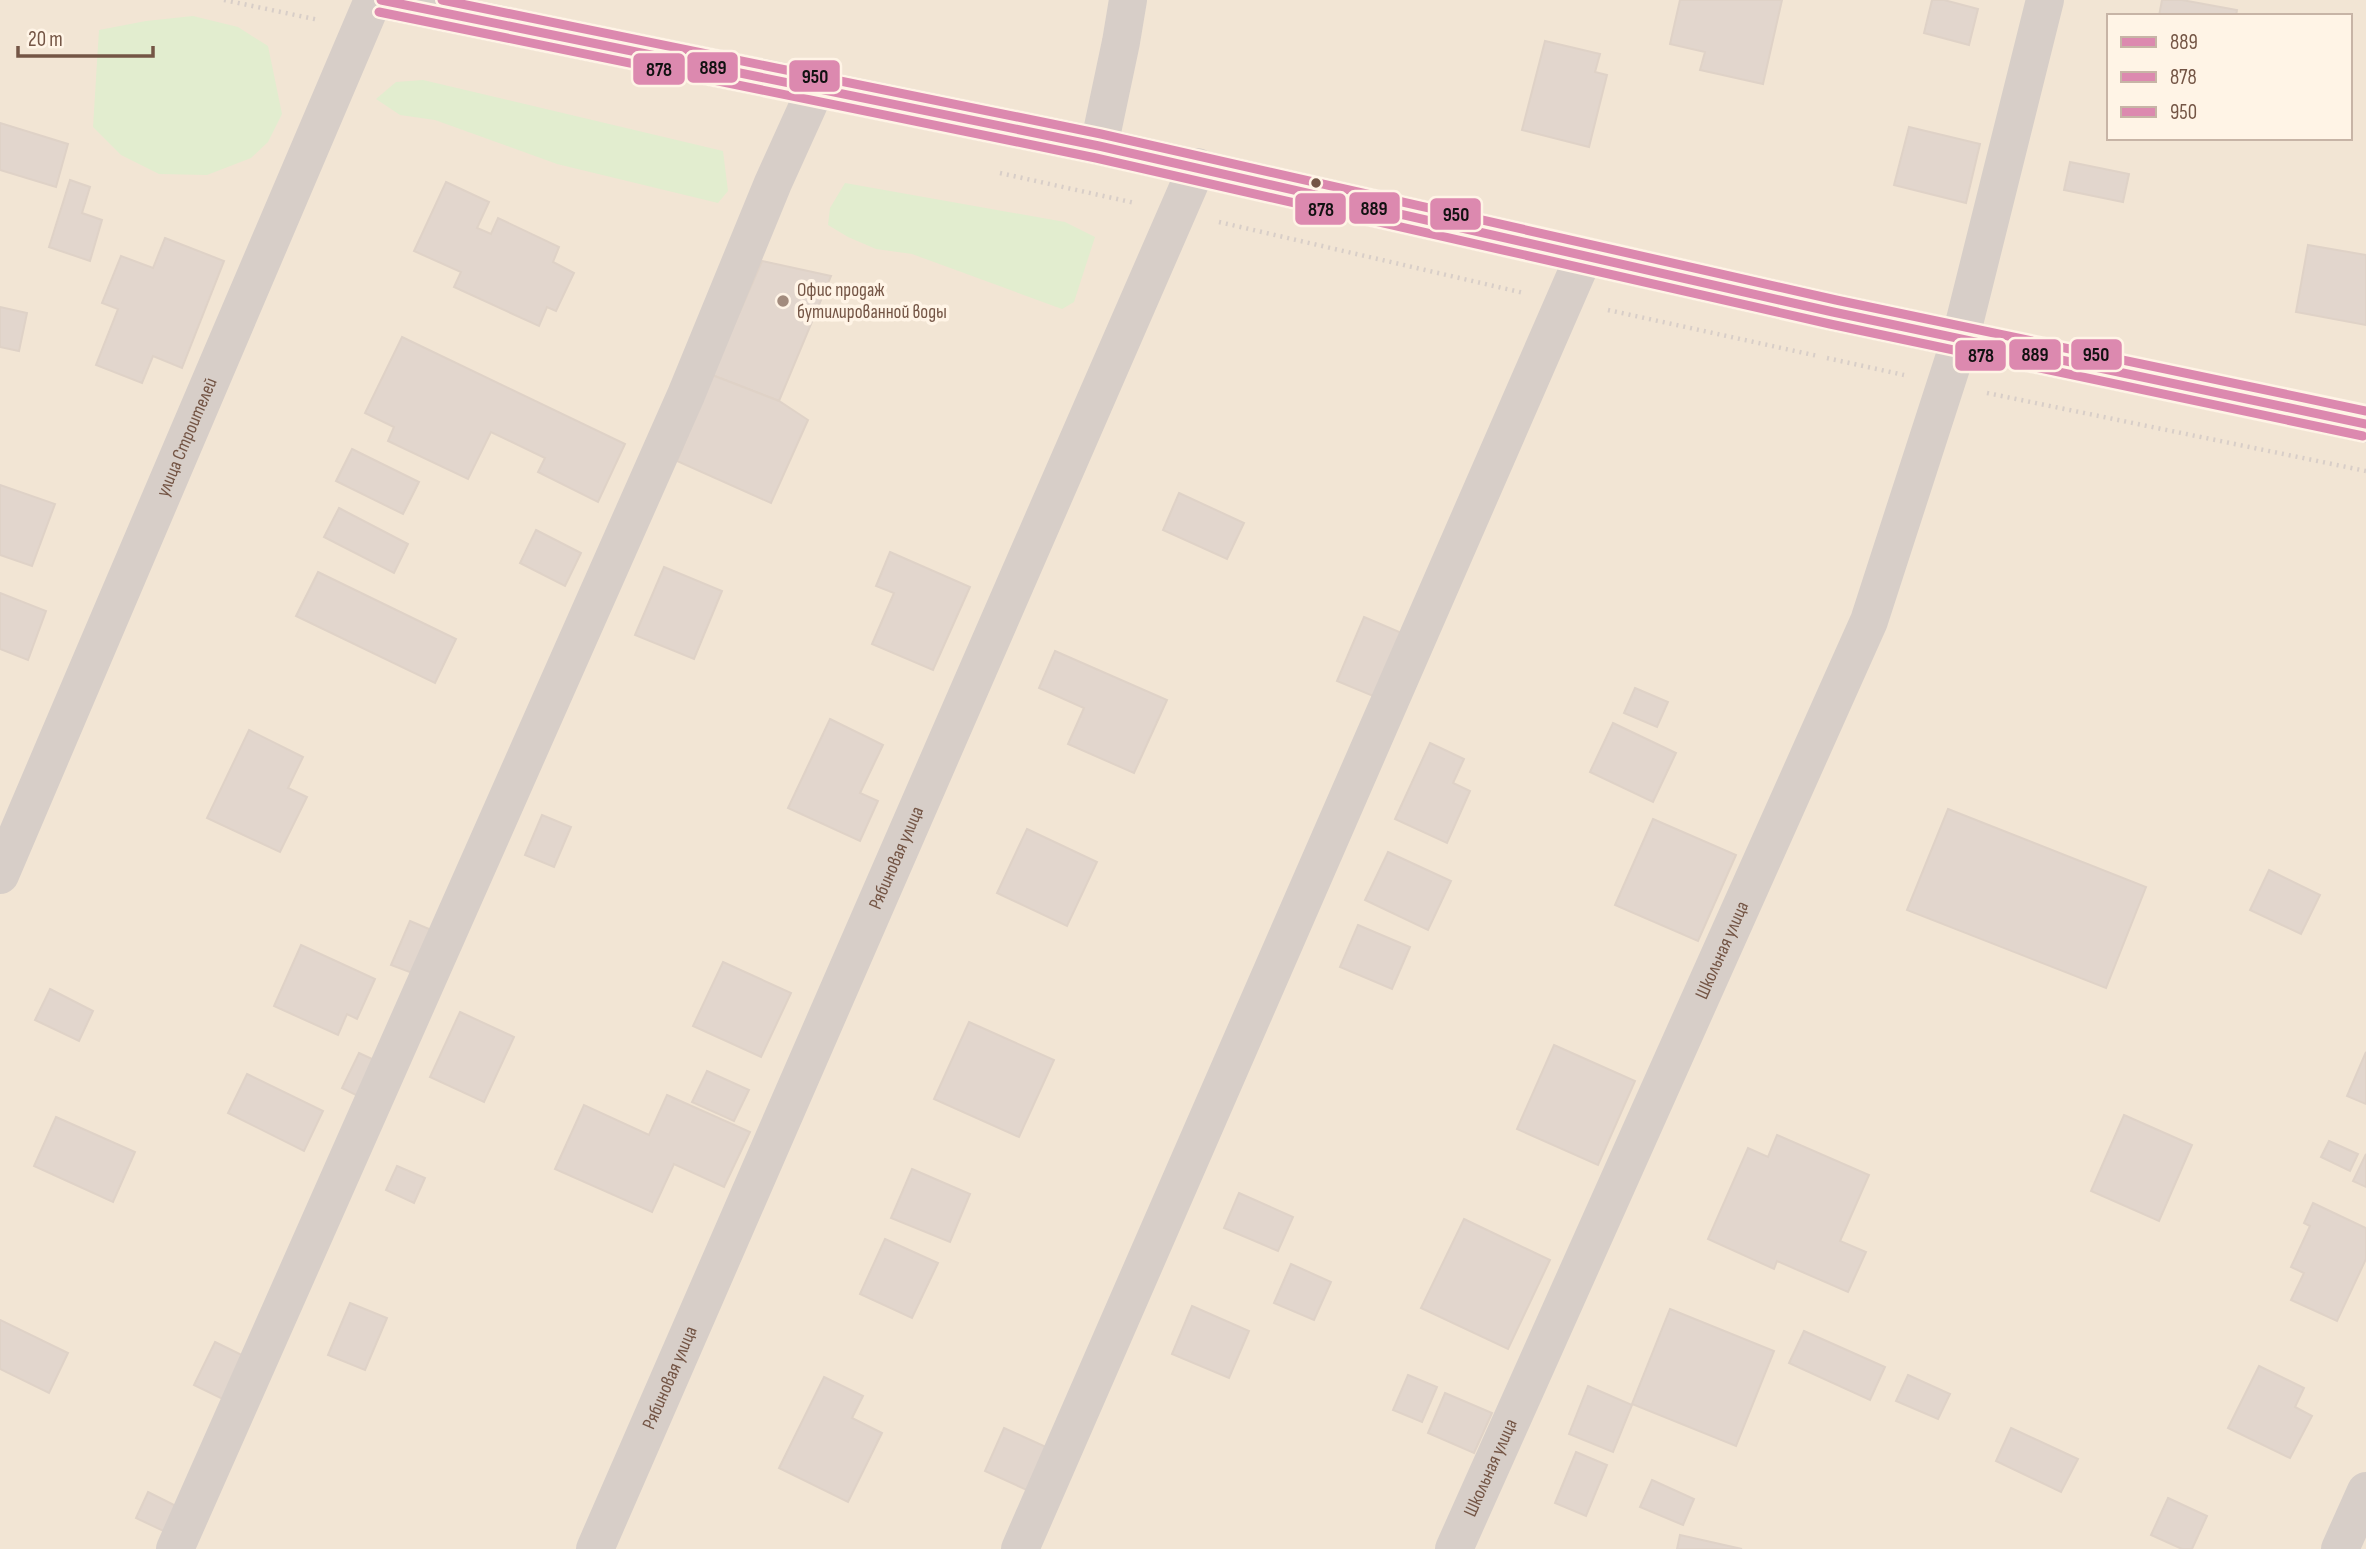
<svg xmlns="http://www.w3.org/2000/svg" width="2366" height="1549" font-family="'Sofia Sans Condensed',sans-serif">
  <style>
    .residential { fill: #f2e5d4; fill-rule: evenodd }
    .green { fill: #e2edcf }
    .building { fill: #e2d6cd; stroke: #dfd2c7; stroke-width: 2 }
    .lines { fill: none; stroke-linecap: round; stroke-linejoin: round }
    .path { stroke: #d8cec8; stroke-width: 4.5; stroke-dasharray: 2 5; stroke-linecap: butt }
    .minor { stroke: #d7cec8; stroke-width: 38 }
    .bus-1-casing { stroke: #fff4e6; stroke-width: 14 }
    .bus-2-casing { stroke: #fff4e6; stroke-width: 14 }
    .bus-3-casing { stroke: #fff4e6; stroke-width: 14 }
    .bus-1 { stroke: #dc89af; stroke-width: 9 }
    .bus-2 { stroke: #dc89af; stroke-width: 9 }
    .bus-3 { stroke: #dc89af; stroke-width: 9 }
    .bus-dot { fill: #745545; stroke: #fff4e6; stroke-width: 2.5 }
    .poi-dot { fill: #a28b7d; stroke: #fff4e6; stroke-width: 2.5 }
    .labels { text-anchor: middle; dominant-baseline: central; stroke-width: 7; stroke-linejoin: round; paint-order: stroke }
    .poi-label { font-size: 19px; fill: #745545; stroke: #fff4e6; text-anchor: start }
    .street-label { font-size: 19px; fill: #745545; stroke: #fff4e6 }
    .line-badge { stroke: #fff4e6; stroke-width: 2.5 }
    .pale-badge-label { font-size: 19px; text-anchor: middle; font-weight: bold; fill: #111 }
  </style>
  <rect width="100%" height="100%" fill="#f6efe5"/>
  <path class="residential" d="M0 0H2366V1549H0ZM2109 16H2350V138H2109Z"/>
  <g class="green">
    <path d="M193 16 238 27 268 46 282 114 268 142 251 158 207 175 159 174 121 155 93 127 99 30 146 21Z"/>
    <path d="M423 80 723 151 728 191 718 203 557 164 435 120 400 115 376 99 396 82Z"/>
    <path d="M845 183 1065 222 1095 237 1074 302 1062 309 912 254 876 249 848 237 828 225 830 208Z"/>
  </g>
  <g class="building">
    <path d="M1680 0H1782L1763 84 1700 70 1705 52 1670 44Z"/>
    <path d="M1932 0H1944L1978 9 1969 45 1924 33Z"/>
    <path d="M2162 0H2182L2237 10 2236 16H2159Z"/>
    <path d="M1545 41 1600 54 1595 72 1607 75 1589 147 1522 130Z"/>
    <path d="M0 123 68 144 56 187 0 170Z"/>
    <path d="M1909 127 1980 144 1966 203 1894 185Z"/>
    <path d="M2070 162 2129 174 2123 202 2064 190Z"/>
    <path d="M70 180 90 187 82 213 102 220 90 261 49 247Z"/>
    <path d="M446 182 489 202 477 228 491 234 498 218 559 247 553 262 574 273 556 311 547 307 539 326 454 287 461 272 414 251Z"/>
    <path d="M165 238 224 261 182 368 153 356 142 383 96 365 118 309 102 303 121 256 153 268Z"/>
    <path d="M2308 245 2366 255V325L2296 312Z"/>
    <path d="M762 261 831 276 779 401 712 375Z"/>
    <path d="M0 307 27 313 19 351 0 347Z"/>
    <path d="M402 337 625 444 598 502 538 472 545 458 491 432 468 479 388 441 394 427 365 413Z"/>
    <path d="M712 375 779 401 808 420 771 503 677 461Z"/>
    <path d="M352 449 419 482 403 514 336 481Z"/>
    <path d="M0 485 55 504 32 566 0 555Z"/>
    <path d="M1179 493 1244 523 1227 559 1163 530Z"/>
    <path d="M339 508 408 544 394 573 324 537Z"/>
    <path d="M536 530 581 553 565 586 520 563Z"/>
    <path d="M890 552 970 587 933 670 872 644 894 593 876 586Z"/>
    <path d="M664 567 722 591 694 659 635 635Z"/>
    <path d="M318 572 456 639 435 683 296 616Z"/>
    <path d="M0 593 46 611 28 660 0 649Z"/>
    <path d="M1364 617 1404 634 1378 698 1337 681Z"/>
    <path d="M1055 651 1167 700 1134 773 1068 744 1084 708 1039 688Z"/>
    <path d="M1635 688 1668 702 1657 727 1624 713Z"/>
    <path d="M830 719 883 745 860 793 878 801 860 841 788 808Z"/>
    <path d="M1613 723 1676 753 1653 802 1590 772Z"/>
    <path d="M249 730 303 757 288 788 307 797 280 852 207 818Z"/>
    <path d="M1430 743 1464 759 1453 783 1470 791 1447 843 1395 819Z"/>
    <path d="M1948 809 2146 887 2106 988 1907 910Z"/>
    <path d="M542 815 571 827 554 867 525 855Z"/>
    <path d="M1653 819 1736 855 1698 941 1615 905Z"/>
    <path d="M1027 829 1097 862 1067 926 997 893Z"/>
    <path d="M1388 852 1451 881 1428 930 1365 900Z"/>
    <path d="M2269 870 2320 895 2301 934 2250 910Z"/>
    <path d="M410 921 441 934 423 977 391 965Z"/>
    <path d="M1358 925 1410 947 1392 989 1340 967Z"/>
    <path d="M301 945 375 979 357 1019 347 1014 338 1035 274 1006Z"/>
    <path d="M723 962 791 993 761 1057 693 1026Z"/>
    <path d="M50 989 93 1011 79 1041 35 1020Z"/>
    <path d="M460 1012 514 1037 484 1102 430 1077Z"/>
    <path d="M969 1022 1054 1060 1019 1137 934 1099Z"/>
    <path d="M1554 1045 1635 1081 1598 1165 1517 1129Z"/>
    <path d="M2366 1052V1104L2347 1096Z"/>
    <path d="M359 1053 383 1064 366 1100 342 1088Z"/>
    <path d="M707 1071 749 1090 734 1121 692 1102Z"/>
    <path d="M247 1074 323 1111 304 1151 228 1113Z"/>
    <path d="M667 1095 750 1132 724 1187 674 1164 652 1212 555 1169 584 1105 649 1135Z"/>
    <path d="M2124 1115 2192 1145 2159 1221 2091 1191Z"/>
    <path d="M56 1117 135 1152 113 1202 34 1166Z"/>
    <path d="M1777 1135 1869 1175 1840 1241 1866 1252 1848 1292 1777 1261 1774 1269 1708 1239 1748 1148 1768 1157Z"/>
    <path d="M2329 1141 2358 1154 2350 1171 2321 1157Z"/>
    <path d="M2366 1154V1187L2353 1181Z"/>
    <path d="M397 1166 425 1178 414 1203 386 1190Z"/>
    <path d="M912 1169 970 1194 950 1242 891 1218Z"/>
    <path d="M1239 1193 1293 1217 1278 1251 1224 1228Z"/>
    <path d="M2313 1203 2366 1228V1259L2337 1321 2291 1300 2304 1273 2291 1267 2310 1226 2304 1223Z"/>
    <path d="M1464 1219 1550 1260 1508 1349 1421 1308Z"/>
    <path d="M885 1239 938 1263 912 1318 860 1294Z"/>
    <path d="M1291 1264 1331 1282 1314 1320 1274 1303Z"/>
    <path d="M350 1303 387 1318 365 1370 328 1355Z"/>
    <path d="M1192 1306 1249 1331 1229 1378 1172 1354Z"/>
    <path d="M1670 1309 1774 1351 1736 1446 1632 1404Z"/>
    <path d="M0 1320 68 1353 49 1393 0 1369Z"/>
    <path d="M1804 1331 1885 1367 1870 1400 1789 1363Z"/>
    <path d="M215 1342 254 1361 233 1404 194 1385Z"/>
    <path d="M2259 1366 2304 1388 2295 1407 2312 1416 2290 1458 2228 1428Z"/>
    <path d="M1408 1375 1437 1387 1422 1422 1393 1410Z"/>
    <path d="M1908 1375 1950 1394 1938 1419 1896 1401Z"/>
    <path d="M824 1377 863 1396 852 1418 882 1433 848 1502 779 1468Z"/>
    <path d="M1588 1386 1632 1405 1613 1452 1569 1434Z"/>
    <path d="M1445 1393 1492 1413 1474 1453 1428 1433Z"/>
    <path d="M1004 1428 1057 1452 1038 1495 985 1471Z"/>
    <path d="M2011 1428 2078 1459 2061 1492 1996 1461Z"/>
    <path d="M1576 1452 1607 1465 1586 1516 1555 1503Z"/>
    <path d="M1652 1480 1694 1499 1683 1525 1640 1507Z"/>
    <path d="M148 1492 184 1510 172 1535 136 1518Z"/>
    <path d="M2168 1498 2207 1516 2192 1549H2182L2151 1535Z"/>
    <path d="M1680 1535 1742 1549H1677Z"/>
  </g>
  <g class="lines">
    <g class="path">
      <path d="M224 0 319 20"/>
      <path d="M1000 173 1135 203"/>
      <path d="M1219 222 1524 293"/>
      <path d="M1608 310 1818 356"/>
      <path d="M1827 358 1904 375"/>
      <path d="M1987 393 2366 471"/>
    </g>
    <g class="minor">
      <path d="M381 0 1099 146 1833 312 2366 424"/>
      <path d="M1099 146 1121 42 1128 0"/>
      <path id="s1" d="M0 875 373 0"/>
      <path d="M175 1549 686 395 773 183 816 88"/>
      <path id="s2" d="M595 1549 1197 167"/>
      <path d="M1020 1549 1584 256"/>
      <path id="s3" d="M1454 1549 1869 621 1960 340 2045 0"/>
      <path d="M2340 1549 2366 1491"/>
    </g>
    <defs>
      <path id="bus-1" d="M381 0 1099 146 1833 312 2366 424"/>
      <path id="bus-2" d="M379 12 1096 158 1830 324 2363 436"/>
      <path id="bus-3" d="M442 0 1101 134 1836 300 2366 411"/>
    </defs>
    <use href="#bus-1" class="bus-1-casing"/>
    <use href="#bus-2" class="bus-2-casing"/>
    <use href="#bus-3" class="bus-3-casing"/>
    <use href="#bus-1" class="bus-1"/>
    <use href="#bus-2" class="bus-2"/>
    <use href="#bus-3" class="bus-3"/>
  </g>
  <circle class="bus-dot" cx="1316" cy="183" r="6"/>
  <circle class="poi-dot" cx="783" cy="301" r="7"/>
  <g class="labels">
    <g class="poi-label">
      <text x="797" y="290">Офис продаж<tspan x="797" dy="22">бутилированной воды</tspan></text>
    </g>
    <g class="street-label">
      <text stroke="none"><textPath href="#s1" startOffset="476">улица Строителей</textPath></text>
      <text stroke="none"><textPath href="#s2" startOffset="754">Рябиновая улица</textPath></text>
      <text stroke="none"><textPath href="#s3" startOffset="656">Школьная улица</textPath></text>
      <text stroke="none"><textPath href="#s2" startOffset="187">Рябиновая улица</textPath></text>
      <text stroke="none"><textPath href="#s3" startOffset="89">Школьная улица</textPath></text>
    </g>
  </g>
  <g class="line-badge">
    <rect x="686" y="51" width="53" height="33" rx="7" fill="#dc89af"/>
    <rect x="632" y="52" width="54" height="34" rx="7" fill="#dc89af"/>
    <rect x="788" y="59" width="53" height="34" rx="7" fill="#dc89af"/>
    <rect x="1348" y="191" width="53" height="34" rx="7" fill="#dc89af"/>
    <rect x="1294" y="192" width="53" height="34" rx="7" fill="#dc89af"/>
    <rect x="1429" y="197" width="53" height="34" rx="7" fill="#dc89af"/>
    <rect x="2008" y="338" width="54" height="33" rx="7" fill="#dc89af"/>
    <rect x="2070" y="338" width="53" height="33" rx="7" fill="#dc89af"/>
    <rect x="1954" y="339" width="53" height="33" rx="7" fill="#dc89af"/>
  </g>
  <g class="pale-badge-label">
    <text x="713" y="74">889</text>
    <text x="659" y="76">878</text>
    <text x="815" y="83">950</text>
    <text x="1374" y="215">889</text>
    <text x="1321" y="216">878</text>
    <text x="1456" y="221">950</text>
    <text x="2035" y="361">889</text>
    <text x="2096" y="361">950</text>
    <text x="1981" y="362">878</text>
  </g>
  <rect x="2107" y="14" width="245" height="126" fill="#fff4e6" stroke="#c7b4a6" stroke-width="2"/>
  <rect x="2121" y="37" width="35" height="10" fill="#dc89af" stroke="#c7b4a6" stroke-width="2"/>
  <text x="2170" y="49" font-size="21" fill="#745545">889</text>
  <rect x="2121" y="72" width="35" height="10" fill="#dc89af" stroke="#c7b4a6" stroke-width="2"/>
  <text x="2170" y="84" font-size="21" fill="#745545">878</text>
  <rect x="2121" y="107" width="35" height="10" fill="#dc89af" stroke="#c7b4a6" stroke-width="2"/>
  <text x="2170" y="119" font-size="21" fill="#745545">950</text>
  <path d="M18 46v10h135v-10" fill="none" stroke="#745545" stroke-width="3.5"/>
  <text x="28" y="46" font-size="21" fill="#745545" stroke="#fff4e6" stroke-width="5" paint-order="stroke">20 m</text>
</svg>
